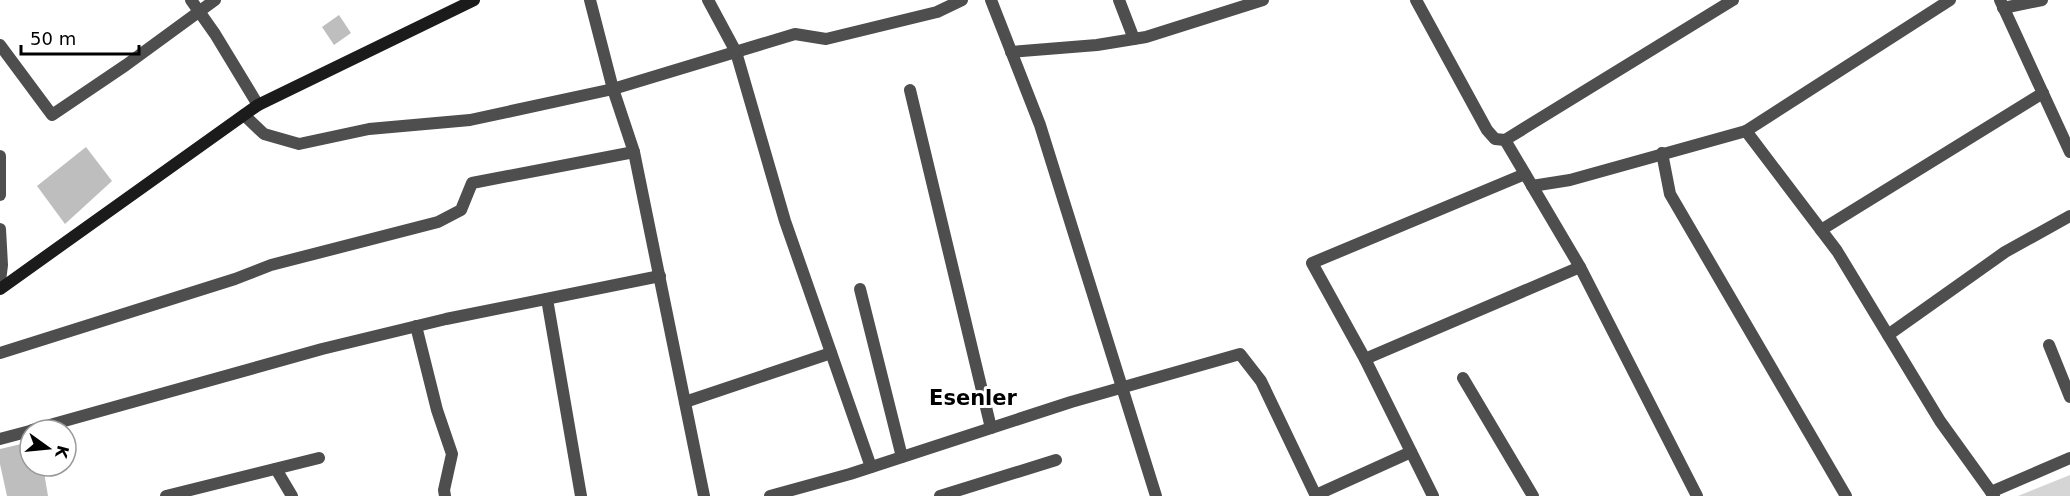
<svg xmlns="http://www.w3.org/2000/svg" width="2070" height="496" font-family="'DejaVu Sans',sans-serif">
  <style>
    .green { fill: #d5d5d5 }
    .building { fill: #bebebe }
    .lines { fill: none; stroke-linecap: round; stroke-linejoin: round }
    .street { stroke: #4e4e4e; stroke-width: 12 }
    .secondary { stroke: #1b1b1b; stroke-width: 12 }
    .labels { text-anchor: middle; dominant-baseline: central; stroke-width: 6; stroke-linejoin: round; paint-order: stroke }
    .district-label { font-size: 21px; font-weight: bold; fill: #000; stroke: #fff }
  </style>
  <rect width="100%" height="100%" fill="#fff"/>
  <path class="green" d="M2070 475V496H2018Z"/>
  <g class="building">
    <path d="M339 15 351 33 334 45 322 27Z"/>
    <path d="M86 147 112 181 65 224 37 186Z"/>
    <path d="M30 442V466H43L48 496H7L0 464V449Z"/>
  </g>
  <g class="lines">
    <g class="street">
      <path d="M191 0 215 34 258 105"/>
      <path d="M590 0 613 89 634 152 704 496"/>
      <path d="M708 0 736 52 785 221 871 467"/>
      <path d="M991 0 1040 125 1156 496"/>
      <path d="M1119 0 1134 39"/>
      <path d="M1416 0 1487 130 1495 139 1505 140"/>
      <path d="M1950 0 1746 131 1837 251 1940 421 1994 496"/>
      <path d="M2000 0 2070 152"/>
      <path d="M2003 8 2042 0"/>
      <path d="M0 45 52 115 126 65 215 0"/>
      <path d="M1011 52 1097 45 1146 37 1263 0"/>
      <path d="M910 90 991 428"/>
      <path d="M244 115 264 134 299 144 369 129 470 120 613 89 795 34 826 39 937 12 962 0"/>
      <path d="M1662 153 1670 194 1846 496"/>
      <path d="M0 156V195"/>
      <path d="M1532 186 1570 180 1746 131"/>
      <path d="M0 229 2 265 0 281"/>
      <path d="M1821 230 2043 93"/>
      <path d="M860 289 902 457"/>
      <path d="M547 299 581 496"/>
      <path d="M416 326 437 410 452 454 444 490 445 496"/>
      <path d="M1888 335 2005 252 2070 216"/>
      <path d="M2049 345 2070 397"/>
      <path d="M0 353 235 279 271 265 438 222 461 210 472 183 634 152"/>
      <path d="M1365 359 1580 267"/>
      <path d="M1463 378 1533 496"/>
      <path d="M685 402 831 353"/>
      <path d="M32 430 322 349 446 319 660 276"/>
      <path d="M0 439 30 431"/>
      <path d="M276 469 292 496"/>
      <path d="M1991 492 2070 458"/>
      <path d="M1316 495 1411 452"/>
      <path d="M166 496 319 458"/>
      <path d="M770 496 850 474 1071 402 1240 354 1261 381 1316 496"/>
      <path d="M940 496 1056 460"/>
      <path d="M1433 496 1365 359 1312 263 1525 174"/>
      <path d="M1697 496 1580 267 1505 140 1733 0"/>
    </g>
    <path class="secondary" d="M0 289 258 105 474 0"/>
  </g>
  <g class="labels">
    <g class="district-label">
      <text x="973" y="398">Esenler</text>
    </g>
  </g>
  <g transform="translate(48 448) rotate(105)"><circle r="28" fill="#ffffff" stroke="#999999" stroke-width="1.5"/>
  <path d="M0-4.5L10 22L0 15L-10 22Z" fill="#000000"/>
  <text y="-9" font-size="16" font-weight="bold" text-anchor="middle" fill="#000000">K</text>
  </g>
  <path d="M21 45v9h118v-9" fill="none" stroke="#000000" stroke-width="3"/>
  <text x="30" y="45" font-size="18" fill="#000000" stroke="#ffffff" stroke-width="4.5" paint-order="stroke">50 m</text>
</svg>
